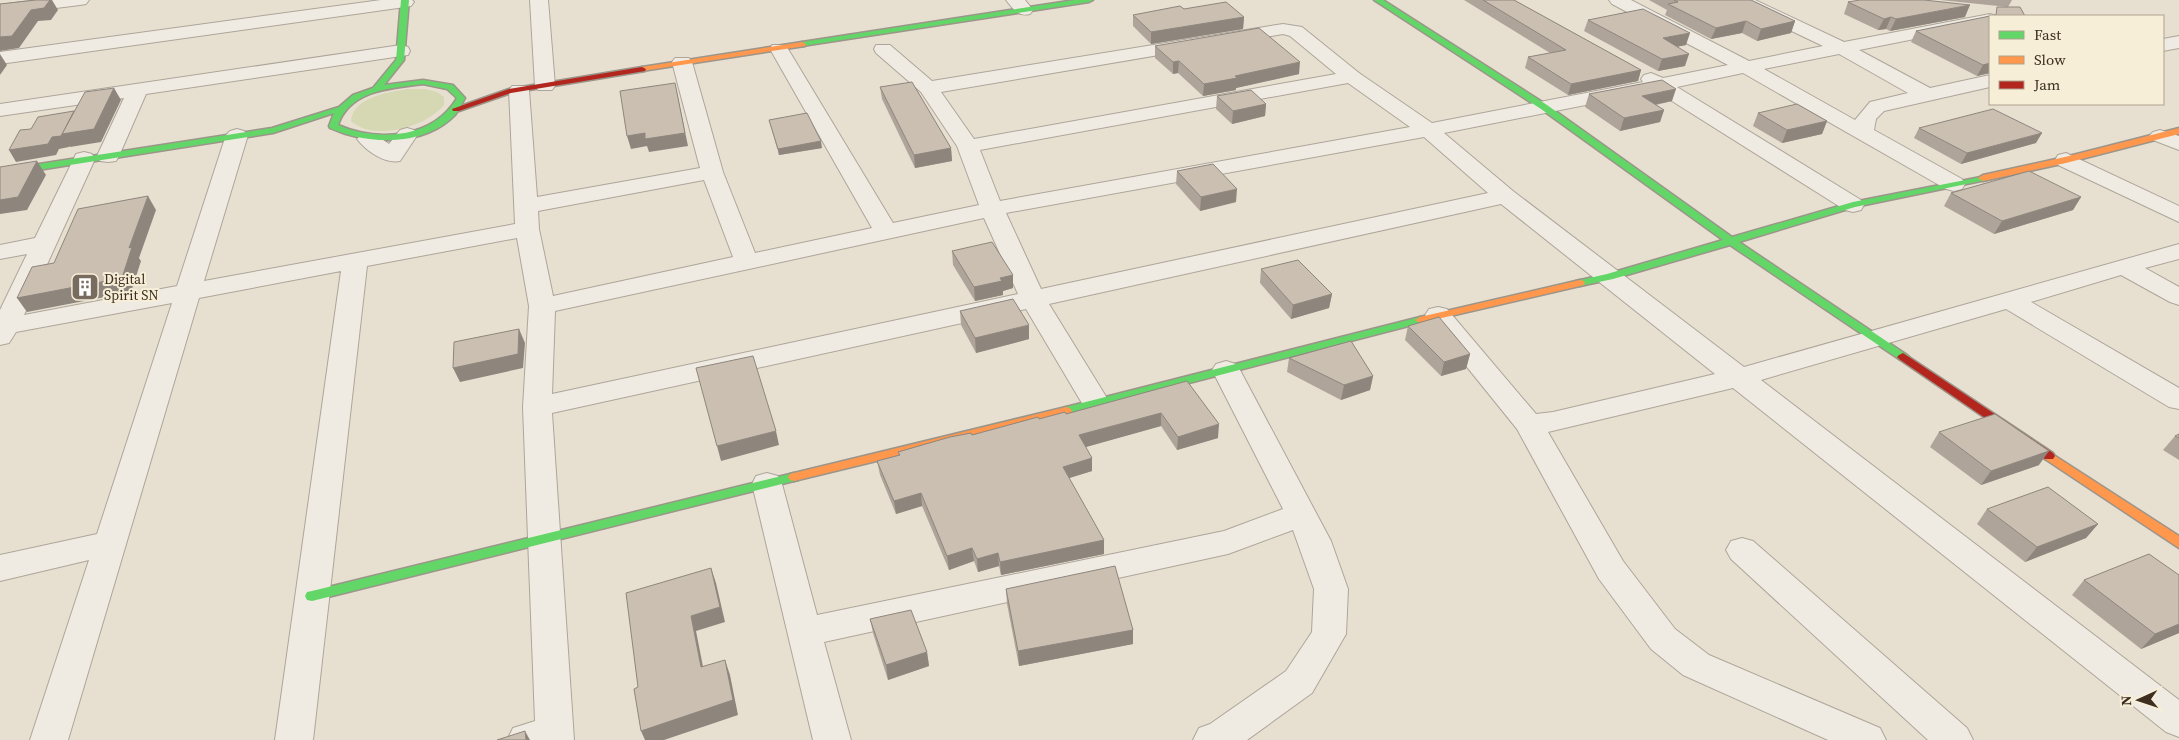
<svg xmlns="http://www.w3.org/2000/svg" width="2179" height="740" font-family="'Source Serif 4',serif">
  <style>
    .green { fill: #d6d7b3 }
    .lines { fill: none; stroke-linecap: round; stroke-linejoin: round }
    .street-casing { stroke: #ada599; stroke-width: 2 }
    .fast-casing { stroke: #9c958a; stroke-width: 3 }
    .slow-casing { stroke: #9c958a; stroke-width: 3 }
    .jam-casing { stroke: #9c958a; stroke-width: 3 }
    .street { fill: #efebe3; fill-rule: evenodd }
    .fast { fill: #63d668; fill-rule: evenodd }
    .slow { fill: #ff974d; fill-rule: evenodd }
    .jam { fill: #b3261e; fill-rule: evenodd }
    .wall { fill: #afa499 }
    .shaded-wall { fill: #8e867d }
    .building { fill: #cbbfb2; stroke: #8e867d }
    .labels { text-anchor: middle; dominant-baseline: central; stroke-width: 4; stroke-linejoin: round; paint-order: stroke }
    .poi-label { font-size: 14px; fill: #3d2e20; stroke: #f7eed8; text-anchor: start }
  </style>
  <rect width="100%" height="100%" fill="#e7e0d1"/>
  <path class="green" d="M408 89H425L437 92 444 97V105C426 127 374 142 351 121 353 97 389 92 408 89Z"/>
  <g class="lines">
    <defs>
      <g id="street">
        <path d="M38 0H89L86 4 80 5 0 15V5Z"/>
        <path d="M381 0H412L414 2 411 6 405 7 0 64V52Z"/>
        <path d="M530 0H548L555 86 552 90H538L535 86Z"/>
        <path d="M1006 0H1025L1033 10 1030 14C1018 17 1013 9 1006 0Z"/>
        <path d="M1609 0H1631L1749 61 1823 46 1735 4 1732 0H1755L1844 42 1990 14 1997 16H1990V24L1859 50 1930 88 1990 75V87L1884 111 1876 119 1874 130 1962 179 1965 184 1962 189 1954 191 1946 189 1743 73 1677 87 1861 200 1864 205 1861 210 1853 212 1845 210 1656 91 1444 133 1513 191 1744 367 2179 244V259L2145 268 2179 287V305L2170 302 2121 275 2031 302 2179 388V409L2169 407 2006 309 1761 380 2179 700V737L2166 732 1733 388 1548 432 1623 561 1675 629 1709 655 1880 728 1886 740H1828L1683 675 1651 649 1599 579 1517 429 1425 315 1429 309 1438 307 1447 309 1536 414 1553 412 1715 374 1501 204 1049 304 1110 403 1106 410 1096 412 1086 410 1026 309 552 413 574 740H507L513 728 535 721 523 407 529 306 517 238 367 266 313 740H275L341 271 199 298 68 740H30L89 560 0 581V555L97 534 172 303 16 332 9 343 0 345V310L27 254 0 259V245L35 238 76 154 84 152 92 154 95 159 24 315 177 286 226 135 230 131 237 129 244 131 248 135 204 281 515 224 509 90 512 86H526L529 90 537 197 700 168 672 62 675 58H689L692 62 723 172 755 253 872 228 770 49 772 45H786L788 49 893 223 979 205 957 146 921 92 876 53 874 49 876 45H890L932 81 1283 24 1302 27 1359 73 1432 123 1643 82 1641 79 1644 75 1651 73 1663 78 1728 65 1612 4ZM1283 34 1290 36 1336 74 974 139 941 92ZM1839 54 1908 93 1870 102 1855 120 1764 69ZM1348 83 1410 127 1000 201 980 150ZM1424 137 1488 193 1041 289 1006 213ZM704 180 733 257 553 296 539 229 538 211ZM984 218 1018 294 552 394 555 311Z"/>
        <path d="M2179 36V48L2163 51V39Z"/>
        <path d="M401 45 408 47 410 51 408 55 146 94 119 156 116 161 108 162 100 161 97 156 124 98 0 116V104Z"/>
        <path d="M407 128 414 130 418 134 400 161C385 164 366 151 357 139L361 135C373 131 379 137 389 144L400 130Z"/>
        <path d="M2160 130 2179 136V150L2153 140 2149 136 2153 132Z"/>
        <path d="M2066 153 2179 206V222L2058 165 2055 160 2058 155Z"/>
        <path d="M1226 361 1236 364 1240 370 1331 541 1348 589 1346 634 1312 693 1247 740H1193L1199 728 1210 724 1286 671 1312 632 1314 589 1293 530 1228 554 824 642 851 740H813L752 484 756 476 767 473 778 476 782 484 817 615 1224 531 1283 509 1212 370 1216 364Z"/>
        <path d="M1742 538 1753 541 1967 728 1973 740H1928L1731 559 1726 550 1731 541Z"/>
      </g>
      <g id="fast">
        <path d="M401 0H409L404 60 384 85 423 80 453 85 465 98C462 103 459 110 455 115 424 147 367 145 330 128L329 126 334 113 273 133 0 176V170L272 128 339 107 353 95 373 88 396 60ZM423 84 447 89 457 98C433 139 377 142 338 125 350 90 391 88 423 84Z"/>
        <path d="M1075 0H1093L1089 2 802 46 798 44 802 42Z"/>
        <path d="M1374 0H1383L1547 105 1732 237 1853 202 1986 176V180L1855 207 1739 242 1907 355 1909 357 1907 359H1899L1730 245 1613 279 1580 286 1576 285 1575 283 1576 281 1607 274 1723 240 1541 109Z"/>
        <path d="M1420 317 1425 320 1424 322 1066 415 1060 411 1066 407Z"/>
        <path d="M794 473 798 474 800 477 798 480 312 601 307 600 305 596 307 592 312 591Z"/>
      </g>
      <g id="slow">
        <path d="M802 42 806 44 805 46 642 71 638 69 642 67Z"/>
        <path d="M2179 128V134L2066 163 1983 181 1978 178 1983 175 2065 157Z"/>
        <path d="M1580 280 1584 281 1585 283 1584 285 1420 323 1415 320 1420 317Z"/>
        <path d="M1066 407 1070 408 1072 411 1070 414 794 481 790 480 788 477 790 474 794 473Z"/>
        <path d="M2049 452 2179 536V548L2045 459 2043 456 2045 453Z"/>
      </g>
      <g id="jam">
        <path d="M642 67 646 69 645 71 511 93 459 111H453L452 109 509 89Z"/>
        <path d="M1903 353 2053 453 2055 456 2053 459H2045L1899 359 1897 357 1899 355Z"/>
      </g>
    </defs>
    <use href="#street" class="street-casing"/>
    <use href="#fast" class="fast-casing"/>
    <use href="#slow" class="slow-casing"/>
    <use href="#jam" class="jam-casing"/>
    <use href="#street" class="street"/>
    <use href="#fast" class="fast"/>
    <use href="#slow" class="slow"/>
    <use href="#jam" class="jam"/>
  </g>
  <g class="wall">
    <path d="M1464 0H1514L1641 70 1638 81 1568 95 1525 68 1528 57 1550 53Z"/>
    <path d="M1649 0H1751L1795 21 1791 33 1757 41 1742 33 1711 39 1665 15 1667 10Z"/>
    <path d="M1940 0H2012L2008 7Z"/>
    <path d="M1848 2 1965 17 1890 31 1886 29 1878 30 1844 14Z"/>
    <path d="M1184 9 1244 17 1243 29 1151 44 1133 26V15Z"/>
    <path d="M1990 16V73L1977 76 1911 42 1916 31Z"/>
    <path d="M1588 20 1686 45 1677 47 1685 66 1658 71 1584 31Z"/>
    <path d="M1155 46 1299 74 1236 88V90L1203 96 1178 73 1173 74 1155 58Z"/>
    <path d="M880 87 951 148 952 161 915 168 882 99Z"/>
    <path d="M1589 94 1672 101 1656 105 1664 110 1660 122 1620 131 1585 107Z"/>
    <path d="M1217 96 1266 104 1265 116 1232 124 1216 109Z"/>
    <path d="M1758 113 1827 121 1822 134 1782 143 1753 126Z"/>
    <path d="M769 120 822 148 779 155Z"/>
    <path d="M1919 128 2036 143 1961 164 1914 138Z"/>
    <path d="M1177 171 1236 202 1200 211 1176 184Z"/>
    <path d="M1951 193 2081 197 2073 210 1994 234 1944 206Z"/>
    <path d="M952 251 1013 288 1003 291V295L975 301 953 265Z"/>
    <path d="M1261 269 1332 294 1329 308 1291 319 1260 283Z"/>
    <path d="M960 311 1029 339 976 353 961 325Z"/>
    <path d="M1408 326 1470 354 1466 369 1441 376 1405 340Z"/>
    <path d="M1289 358 1373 376 1370 390 1341 400 1287 372Z"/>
    <path d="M1187 381 1218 438 1177 450 1161 426 1085 447 1092 471 1069 478 1104 554 1001 575 999 566 978 572 974 561 949 570 922 506 896 514 880 475 877 461 899 455 898 452 1039 419 1066 414Z"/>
    <path d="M1939 432 2039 465 1981 485 1930 447Z"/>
    <path d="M2179 434V460L2163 450 2175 436Z"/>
    <path d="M1987 509 2098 524 2086 538 2025 562 1977 524Z"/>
    <path d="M2084 580 2179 633 2141 649 2072 595Z"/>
    <path d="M1006 589 1133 630V644L1019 666 1007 604Z"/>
    <path d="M870 619 927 652 929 666 888 680 873 633Z"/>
  </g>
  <g class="shaded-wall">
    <path d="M50 0H52L58 10 51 20 38 21 19 48 0 51V37L31 10Z"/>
    <path d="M1970 5 1965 17 1890 31 1896 19Z"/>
    <path d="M1244 17 1243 29 1151 44V32Z"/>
    <path d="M1891 17 1886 29 1878 30 1884 19Z"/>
    <path d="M1746 21 1742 33 1711 39 1716 28Z"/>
    <path d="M1795 21 1791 33 1757 41 1761 29Z"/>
    <path d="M1690 33 1686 45 1659 50 1663 38Z"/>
    <path d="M0 54 7 65 0 75Z"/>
    <path d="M1689 54 1685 66 1658 71 1662 59Z"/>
    <path d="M1179 61 1178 73 1173 74V62Z"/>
    <path d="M1300 62 1299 74 1236 88V90L1203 96 1204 84 1235 76Z"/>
    <path d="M1990 63V73L1977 76 1983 65Z"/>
    <path d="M1641 70 1638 81 1568 95 1571 84Z"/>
    <path d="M675 83 688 146 649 152 647 146 631 149 627 136Z"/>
    <path d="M114 88 121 100 101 142 70 147V146L69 147 59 149 56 155 16 162 9 150 52 137 74 111Z"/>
    <path d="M1676 89 1672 101 1638 108 1642 96Z"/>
    <path d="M1266 104 1265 116 1232 124 1233 111Z"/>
    <path d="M1664 110 1660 122 1620 131 1624 118Z"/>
    <path d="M1827 121 1822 134 1782 143 1787 130Z"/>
    <path d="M2042 133 2036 143 1961 164 1967 153Z"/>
    <path d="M821 141 822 148 779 155 778 149Z"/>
    <path d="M951 148 952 161 915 168 914 155Z"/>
    <path d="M37 161 46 175 27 210 0 214V200Z"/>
    <path d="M1237 189 1236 202 1200 211 1201 197Z"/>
    <path d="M148 196 156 210 139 258 141 261 131 292 27 312 17 298 129 248Z"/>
    <path d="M2081 197 2073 210 1994 234 2002 221Z"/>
    <path d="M1013 275V288L1003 291V295L975 301 974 287 1000 278Z"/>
    <path d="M1332 294 1329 308 1291 319 1293 305Z"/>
    <path d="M1029 325V339L976 353 975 338Z"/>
    <path d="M519 329 525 343 523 368 460 382 453 368Z"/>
    <path d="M1470 354 1466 369 1441 376 1444 362Z"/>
    <path d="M1373 376 1370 390 1341 400 1344 385Z"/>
    <path d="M1161 413V426L1079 449V435Z"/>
    <path d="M1219 424 1218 438 1177 450 1178 437Z"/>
    <path d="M776 431 779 445 721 461 717 446Z"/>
    <path d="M2049 451 2039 465 1981 485 1991 471Z"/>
    <path d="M1092 458V471L1063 480V467Z"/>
    <path d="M921 493 922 506 896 514 894 501Z"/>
    <path d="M2098 524 2086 538 2025 562 2037 547Z"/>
    <path d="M1104 540V554L1001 575 1000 562Z"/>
    <path d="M972 548 974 561 949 570 947 556Z"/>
    <path d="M998 553 999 566 978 572 977 559Z"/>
    <path d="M711 568 716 583 725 622 696 631 706 682 701 667 691 616Z"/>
    <path d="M2179 624V633L2141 649 2155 634Z"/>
    <path d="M1133 630V644L1019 666 1018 651Z"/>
    <path d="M927 652 929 666 888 680 886 665Z"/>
    <path d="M725 660 730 675 738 715 664 740H645L641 731Z"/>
    <path d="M525 731 530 740H526Z"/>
  </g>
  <g class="building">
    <path d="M36 0H50L44 8 31 10 12 36 0 37V4Z"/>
    <path d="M1483 0H1514L1641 70 1571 84 1528 57 1566 50Z"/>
    <path d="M1674 0H1751L1795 21 1761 29 1746 21 1716 28 1668 4 1678 2Z"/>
    <path d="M1860 0H1924L1970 5 1896 19 1891 17 1884 19 1848 2Z"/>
    <path d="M1226 2 1244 17 1151 32 1133 15 1180 6 1184 9Z"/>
    <path d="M1997 7H2020L2025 16H1991L1996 15Z"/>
    <path d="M1643 9 1690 33 1663 38 1689 54 1662 59 1588 20Z"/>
    <path d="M1990 16V63L1983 65 1916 31Z"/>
    <path d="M1259 28 1300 62 1235 76 1237 78 1204 84 1179 61 1173 62 1155 46Z"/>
    <path d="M1662 80 1676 89 1642 96 1664 110 1624 118 1589 94Z"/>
    <path d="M912 82 951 148 914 155 880 87Z"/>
    <path d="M675 83 685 133 645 139V133L627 136 620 91Z"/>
    <path d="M114 88 94 129 62 134 85 92Z"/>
    <path d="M1251 90 1266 104 1233 111 1217 96Z"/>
    <path d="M1797 104 1827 121 1787 130 1758 113Z"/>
    <path d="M1993 109 2042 133 1967 153 1919 128Z"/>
    <path d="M74 111 61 136 52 137 48 144 9 150 20 130 31 129 38 117Z"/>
    <path d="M807 113 821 141 778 149 769 120Z"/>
    <path d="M37 161 18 197 0 200V167Z"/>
    <path d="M1213 164 1237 189 1201 197 1177 171Z"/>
    <path d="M2029 171 2081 197 2002 221 1951 193Z"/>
    <path d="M148 196 129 248 132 247 122 278 17 298 32 267 54 263 78 209Z"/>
    <path d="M992 242 1013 275 1000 278 1002 281 974 287 952 251Z"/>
    <path d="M1298 260 1332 294 1293 305 1261 269Z"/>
    <path d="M1013 299 1029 325 975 338 960 311Z"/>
    <path d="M1439 317 1470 354 1444 362 1408 326Z"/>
    <path d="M519 329 518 354 453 368 454 342Z"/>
    <path d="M1351 341 1373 376 1344 385 1289 358Z"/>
    <path d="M753 356 776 431 717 446 696 368Z"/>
    <path d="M1187 381 1219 424 1178 437 1161 413 1079 435 1092 458 1063 467 1104 540 1000 562 998 553 977 559 972 548 947 556 921 493 894 501 877 461 900 455 898 452 950 437 971 433 972 435 1038 417 1039 419 1065 412 1066 414Z"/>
    <path d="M1995 414 2049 451 1991 471 1939 432Z"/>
    <path d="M2179 434V438L2175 436Z"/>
    <path d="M2048 487 2098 524 2037 547 1987 509Z"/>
    <path d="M2149 554 2179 575V624L2155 634 2084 580Z"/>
    <path d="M1115 566 1133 630 1018 651 1006 589Z"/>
    <path d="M711 568 720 607 691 616 701 667 725 660 733 700 641 731 634 689 638 687 626 593Z"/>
    <path d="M911 610 927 652 886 665 870 619Z"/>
    <path d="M525 731 526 740H497Z"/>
  </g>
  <defs>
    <symbol id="building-square" viewBox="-11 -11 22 22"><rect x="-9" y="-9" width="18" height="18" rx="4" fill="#786c5e" stroke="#f7eed8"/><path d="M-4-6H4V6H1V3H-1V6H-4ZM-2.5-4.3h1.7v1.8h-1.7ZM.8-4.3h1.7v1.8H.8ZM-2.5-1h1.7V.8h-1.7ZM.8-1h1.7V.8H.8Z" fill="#fff"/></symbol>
  </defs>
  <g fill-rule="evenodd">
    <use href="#building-square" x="69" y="271" width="32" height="32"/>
  </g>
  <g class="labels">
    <g class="poi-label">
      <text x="104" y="279">Digital<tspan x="104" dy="16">Spirit SN</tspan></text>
    </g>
  </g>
  <rect x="1989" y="15" width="175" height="90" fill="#f7eed8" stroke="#ada18e"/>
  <rect x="1999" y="31" width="25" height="8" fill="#63d668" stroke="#ada18e"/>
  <text x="2034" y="40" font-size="15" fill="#3d2e20">Fast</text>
  <rect x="1999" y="56" width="25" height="8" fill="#ff974d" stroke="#ada18e"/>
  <text x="2034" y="65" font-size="15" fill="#3d2e20">Slow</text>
  <rect x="1999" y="81" width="25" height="8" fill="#b3261e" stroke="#ada18e"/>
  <text x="2034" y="90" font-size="15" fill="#3d2e20">Jam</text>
  <g transform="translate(2139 700) rotate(267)" stroke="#f7eed8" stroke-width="4" paint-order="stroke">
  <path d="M0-4L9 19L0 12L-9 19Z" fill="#3d2e20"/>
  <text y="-8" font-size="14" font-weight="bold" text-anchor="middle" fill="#3d2e20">N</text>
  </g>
</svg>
